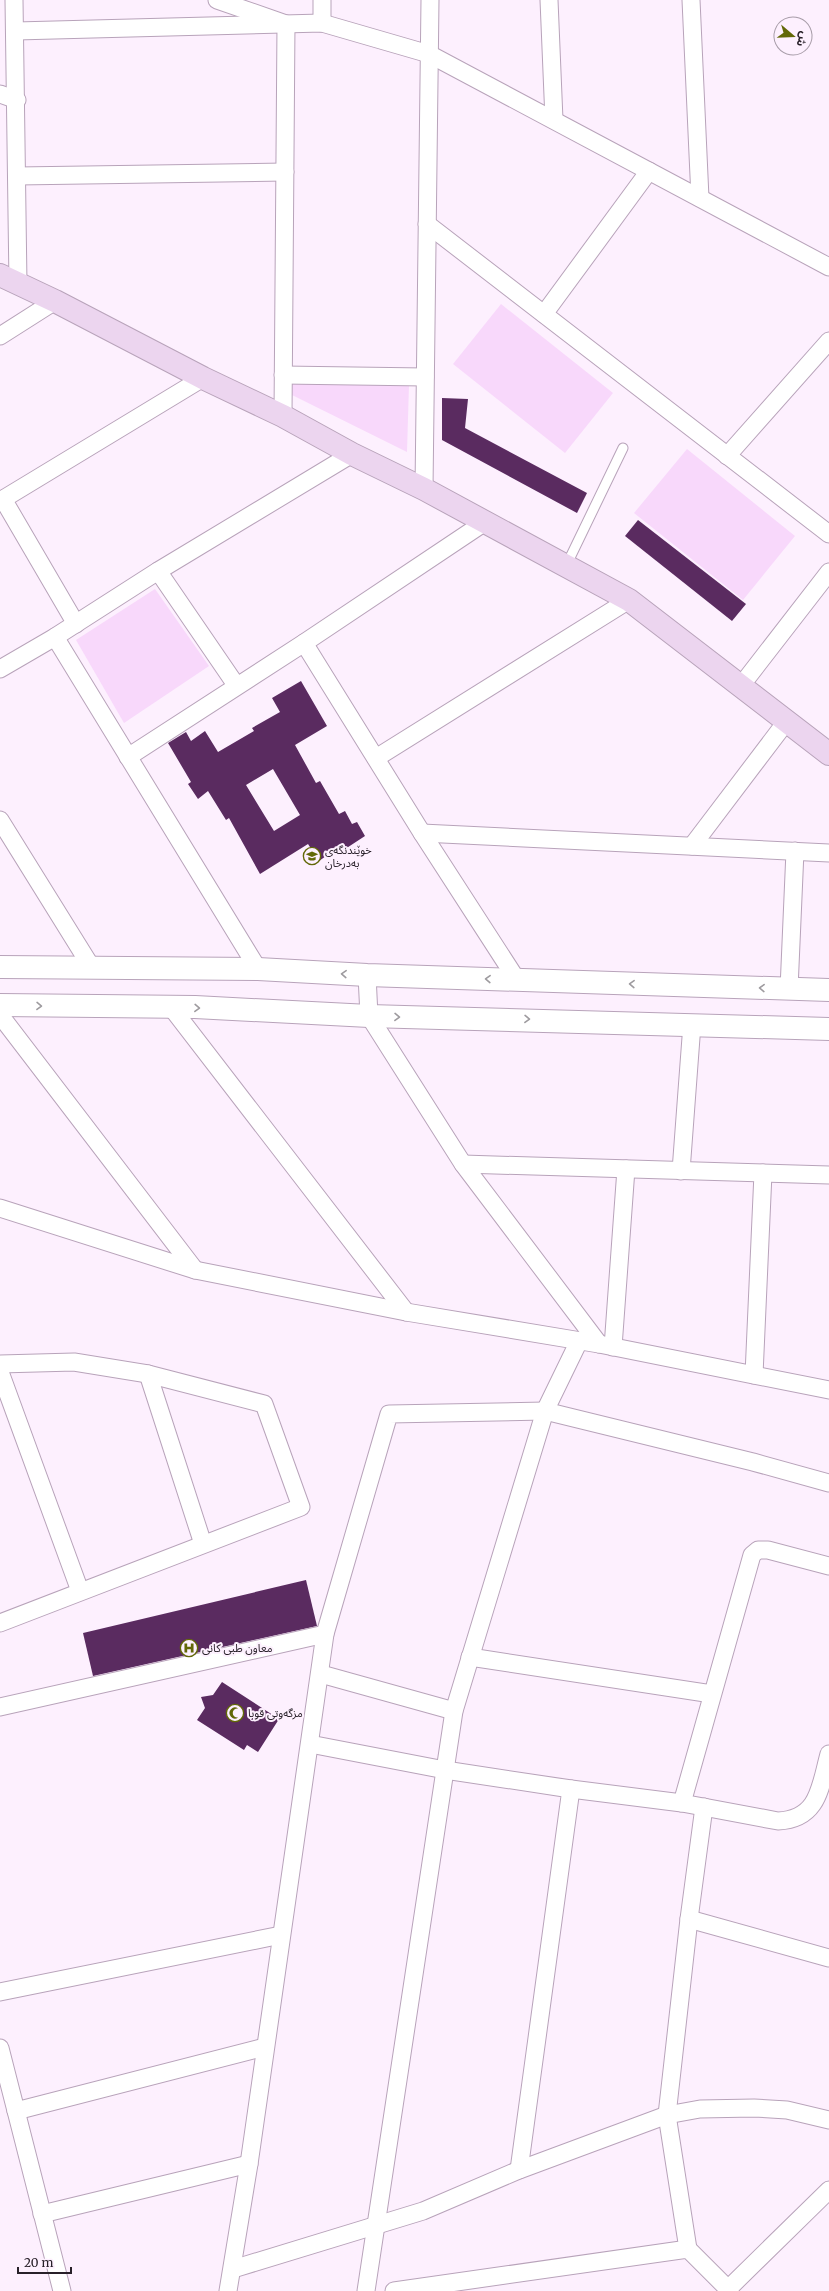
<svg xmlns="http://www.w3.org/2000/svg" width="829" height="2291" font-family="Merriweather,'Noto Sans Arabic',serif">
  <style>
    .green { fill: #f8d8fb }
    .building { fill: #5a2b60; fill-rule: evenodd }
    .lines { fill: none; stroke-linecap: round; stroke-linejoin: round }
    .service-casing { stroke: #b8a3ba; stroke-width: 11 }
    .minor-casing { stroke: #b8a3ba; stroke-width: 19 }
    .tertiary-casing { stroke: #b8a3ba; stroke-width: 24 }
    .secondary-casing { stroke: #b8a3ba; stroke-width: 24 }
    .service { stroke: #fff; stroke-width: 9 }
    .minor { stroke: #fff; stroke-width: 17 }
    .tertiary { stroke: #fff; stroke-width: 22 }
    .secondary { stroke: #ecd5ef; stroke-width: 22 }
    .oneway { stroke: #9e9b9f }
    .labels { text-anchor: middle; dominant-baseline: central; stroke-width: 4; stroke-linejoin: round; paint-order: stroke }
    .poi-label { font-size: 11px; fill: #282029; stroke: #fdf0fe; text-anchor: start }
  </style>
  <rect width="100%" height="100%" fill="#fdf0fe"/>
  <g class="green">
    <path d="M501 304 613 393 565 453 453 364Z"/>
    <path d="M292 383 409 385 407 452 292 395Z"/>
    <path d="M687 449 795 536 743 600 634 513Z"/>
    <path d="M155 589 209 666 124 723 76 640Z"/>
  </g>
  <g class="building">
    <path d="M442 398 468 399 465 428 587 493 577 513 442 440Z"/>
    <path d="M638 520 746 604 732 621 625 536Z"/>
    <path d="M301 681 327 726 295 745 316 783 320 781 339 814 345 811 352 824 357 822 365 836 339 853 336 849 319 861 308 844 260 874 229 818 226 820 208 791 198 799 188 784 191 782 168 743 186 732 191 741 205 731 218 752 254 731 252 728 280 712 272 698ZM273 769 300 815 274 831 246 785Z"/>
    <path d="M306 1580 317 1626 93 1676 83 1633Z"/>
    <path d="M222 1682 279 1719 258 1752 247 1745 244 1750 197 1720 205 1708 201 1697 213 1695Z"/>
  </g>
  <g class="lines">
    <defs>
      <path id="service" d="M566 566 623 448"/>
      <g id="minor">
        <path d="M14 0 18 284"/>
        <path d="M217 0 286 24 283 416"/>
        <path d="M322 0V23"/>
        <path d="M549 0 554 120"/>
        <path d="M691 0 700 198"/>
        <path d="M16 31 322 23 429 54 829 267"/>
        <path d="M0 94 17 100"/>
        <path d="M17 176 285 172"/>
        <path d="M427 224 829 534"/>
        <path d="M544 314 649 171"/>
        <path d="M0 336 55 301"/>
        <path d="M283 375 425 377"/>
        <path d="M727 456 829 341"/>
        <path d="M424 489 430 0"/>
        <path d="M3 499 76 624"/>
        <path d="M0 501 203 378"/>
        <path d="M158 571 236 685"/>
        <path d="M55 637 258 969"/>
        <path d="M304 643 422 833 517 980"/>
        <path d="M0 669 55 637 158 571 352 454"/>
        <path d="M740 687 829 572"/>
        <path d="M128 757 304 643 485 522"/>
        <path d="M376 758 629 600"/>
        <path d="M0 820 92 968"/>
        <path d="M422 833 829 853"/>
        <path d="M692 846 786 722"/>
        <path d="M367 975 369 1016 463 1164 599 1344"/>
        <path d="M789 989 795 851"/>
        <path d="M171 1007 406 1312"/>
        <path d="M0 1015 195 1270"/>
        <path d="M463 1164 829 1175"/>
        <path d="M681 1171 692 1024"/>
        <path d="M0 1208 195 1270 406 1312 599 1344 829 1390"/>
        <path d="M613 1347 626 1169"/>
        <path d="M0 1364 74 1362 148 1374 264 1404 301 1507 0 1623"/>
        <path d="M0 1372 80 1591"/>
        <path d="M148 1374 203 1544"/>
        <path d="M754 1375 763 1173"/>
        <path d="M470 1657 712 1694"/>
        <path d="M321 1674 454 1711"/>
        <path d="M0 1707 325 1634"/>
        <path d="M310 1744 445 1770 571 1789 519 2170"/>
        <path d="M571 1789 682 1803 778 1821C819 1819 820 1787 829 1754"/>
        <path d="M682 1803 752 1555 758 1550H768L829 1566"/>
        <path d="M689 1919 829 1958"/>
        <path d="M0 1992 281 1935"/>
        <path d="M0 2048 62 2291"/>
        <path d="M16 2111 265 2047"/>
        <path d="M42 2214 249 2164"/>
        <path d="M688 2249 667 2115 689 1919 704 1807"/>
        <path d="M233 2269 423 2211 519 2170 667 2115 700 2109 754 2108 787 2110 829 2120"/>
        <path d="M728 2289 829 2190"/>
        <path d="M228 2291 249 2164 325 1634 389 1414 545 1411 753 1462 829 1483"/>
        <path d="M366 2291 454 1711 545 1411 579 1341"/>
        <path d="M394 2291 688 2249 730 2291"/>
      </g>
      <g id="tertiary">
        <path d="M0 967 258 969 367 975 829 990"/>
        <path d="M0 1005 195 1007 369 1016 829 1029"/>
      </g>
      <path id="secondary" d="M0 275 55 301 203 378 283 416 352 454 424 489 629 600 829 754"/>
    </defs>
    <use href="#service" class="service-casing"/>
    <use href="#minor" class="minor-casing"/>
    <use href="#tertiary" class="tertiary-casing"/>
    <use href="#secondary" class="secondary-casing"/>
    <use href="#service" class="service"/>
    <use href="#minor" class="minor"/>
    <use href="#tertiary" class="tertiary"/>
    <use href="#secondary" class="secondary"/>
  </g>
  <defs><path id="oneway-chevron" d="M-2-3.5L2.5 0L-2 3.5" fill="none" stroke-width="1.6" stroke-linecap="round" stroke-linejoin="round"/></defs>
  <g class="oneway">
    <use href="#oneway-chevron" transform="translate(344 974) rotate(-177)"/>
    <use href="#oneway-chevron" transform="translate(488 979) rotate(-178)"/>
    <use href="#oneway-chevron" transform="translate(632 984) rotate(-178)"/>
    <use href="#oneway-chevron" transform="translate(762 988) rotate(-178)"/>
    <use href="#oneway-chevron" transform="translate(39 1006) rotate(1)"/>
    <use href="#oneway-chevron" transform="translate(197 1008) rotate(2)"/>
    <use href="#oneway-chevron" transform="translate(397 1017) rotate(1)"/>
    <use href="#oneway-chevron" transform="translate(527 1019) rotate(1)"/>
  </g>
  <defs>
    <symbol id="school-ring" viewBox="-11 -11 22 22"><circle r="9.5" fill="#fdf0fe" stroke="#626807" stroke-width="1.5"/><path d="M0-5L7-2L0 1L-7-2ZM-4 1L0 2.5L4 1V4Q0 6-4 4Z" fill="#626807"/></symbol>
    <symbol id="hospital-ring" viewBox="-11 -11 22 22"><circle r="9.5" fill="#fdf0fe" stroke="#626807" stroke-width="1.5"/><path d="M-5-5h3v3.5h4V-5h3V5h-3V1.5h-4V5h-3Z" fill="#626807"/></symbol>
    <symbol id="mosque-ring" viewBox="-11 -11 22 22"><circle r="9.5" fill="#fdf0fe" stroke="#626807" stroke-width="1.5"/><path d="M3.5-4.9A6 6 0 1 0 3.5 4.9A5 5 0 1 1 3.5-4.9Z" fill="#626807"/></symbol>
  </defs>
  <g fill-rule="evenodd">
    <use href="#school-ring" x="302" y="846" width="20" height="20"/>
    <use href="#hospital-ring" x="179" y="1638" width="20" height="20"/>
    <use href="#mosque-ring" x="225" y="1703" width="20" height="20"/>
  </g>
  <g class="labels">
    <g class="poi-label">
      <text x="325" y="850">خوێندنگەی<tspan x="325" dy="13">بەدرخان</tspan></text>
      <text x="202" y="1648">معاون طبی کانی</text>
      <text x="248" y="1713">مزگەوتی قوبا</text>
    </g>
  </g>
  <g transform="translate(793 36) rotate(109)"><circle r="19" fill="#fdf0fe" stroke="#a89da9"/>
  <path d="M0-3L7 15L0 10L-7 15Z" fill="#626807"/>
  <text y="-6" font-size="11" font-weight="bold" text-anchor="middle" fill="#282029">ش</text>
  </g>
  <path d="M18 2267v6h53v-6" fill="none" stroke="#282029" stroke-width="2"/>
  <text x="24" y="2267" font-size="12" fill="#282029" stroke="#fdf0fe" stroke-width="3" paint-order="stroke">20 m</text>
</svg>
